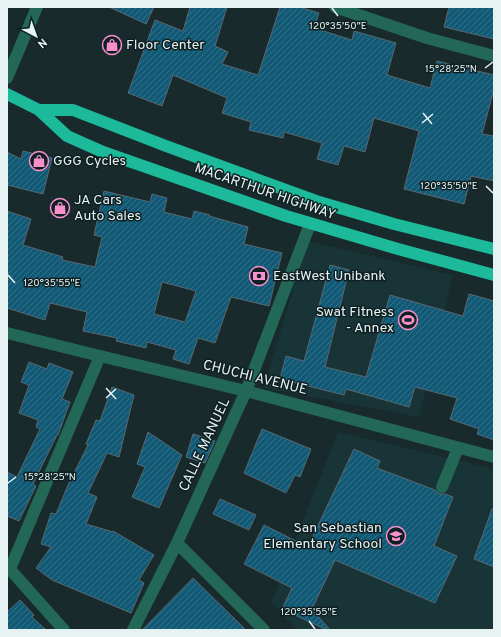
<svg xmlns="http://www.w3.org/2000/svg" width="501" height="637" font-family="Overpass,sans-serif">
  <style>
    .built { fill: #193436 }
    .building { fill: url(#building-hatch); stroke: #586870; fill-rule: evenodd }
    .lines { fill: none; stroke-linecap: round; stroke-linejoin: round }
    .minor { stroke: #236757; stroke-width: 12 }
    .highway { stroke: #1cba9b; stroke-width: 12 }
    .ticks { fill: none; stroke: #e7f2f3; stroke-width: 1.5 }
    .labels { text-anchor: middle; dominant-baseline: central; stroke-width: 3; stroke-linejoin: round; paint-order: stroke }
    .poi-label { font-size: 14px; fill: #e7f2f3; stroke: #0f2022; text-anchor: start }
    .street-label { font-size: 14px; fill: #e7f2f3; stroke: #0f2022 }
    .ticks-label { font-size: 10px; text-anchor: middle; fill: #e7f2f3; stroke: #0f2022; stroke-width: 3; stroke-linejoin: round; paint-order: stroke }
  </style>
  <defs>
    <pattern id="building-hatch" width="6" height="6" patternUnits="userSpaceOnUse"><rect width="6" height="6" fill="#125976"/><path d="M-1 1l2-2M0 6l6-6M5 7l2-2" fill="none" stroke="#34718a"/></pattern>
  </defs>
  <rect width="100%" height="100%" fill="#182a2b"/>
  <g class="built">
    <path d="M307 241 453 275 419 417 264 388Z"/>
    <path d="M338 432 494 469V630H297L271 603Z"/>
  </g>
  <g class="building">
    <path d="M109 7H154L146 24Z"/>
    <path d="M190 7H227L215 46 228 52 222 64 258 75 280 7H299L319 13 314 28 352 40 354 31 396 43 387 75 430 88 437 61 494 75V89L482 134 494 136V181L471 176 464 204 404 189 419 131 374 118 365 152 344 146 338 165 317 159 322 143 284 132 283 138 249 130 251 122 222 113 227 98 173 75 162 106 128 93 155 20 183 31Z"/>
    <path d="M449 7H494V39L444 27Z"/>
    <path d="M23 151 52 158 43 194 7 185V152L21 159Z"/>
    <path d="M104 191 150 202 152 194 167 198 164 212 192 219 194 211 210 215 209 216 248 227 244 244 282 253 269 306 231 297 215 343 198 338 189 364 173 359 176 350 147 342 146 348 116 341 117 338 83 331 87 312 50 303 45 320 7 308V211L31 219 23 245 63 257 62 260 95 267 102 237 94 235ZM162 282 196 291 185 322 154 314Z"/>
    <path d="M330 265 349 270 325 367 366 377 390 295 463 316 469 294 494 301V440L477 434 479 429 450 419 457 398 415 387 409 407 346 389 344 395 280 379 286 356 304 361Z"/>
    <path d="M29 362 47 369 49 363 73 372 62 399 70 402 58 435H57L33 484 36 486 19 521 7 516V472L17 477 40 429 36 427 38 420 19 413 29 385 21 382Z"/>
    <path d="M112 387 134 395 119 457 107 453 88 493 97 497 86 524 113 532V531L154 555 139 580 144 583 131 613 52 580 36 568 51 547 41 544 51 513 56 514 68 485 88 445 86 444 96 420 100 421Z"/>
    <path d="M262 429 311 449 300 477 295 475 286 493 244 473Z"/>
    <path d="M148 432 182 455 159 508 132 497 145 467 137 464Z"/>
    <path d="M193 434 215 441 205 463 186 457Z"/>
    <path d="M354 449 380 461 377 468 435 490 440 494H445L453 497 434 546 457 556 435 603 335 560 312 609 330 630H327L282 609 292 588 244 564 264 525 308 547Z"/>
    <path d="M220 499 256 515 249 530 213 514Z"/>
    <path d="M492 509H494V567L474 559Z"/>
    <path d="M193 578 246 630H142Z"/>
    <path d="M20 600 34 615 32 617 46 630H7V612Z"/>
  </g>
  <g class="lines">
    <g class="minor">
      <path d="M335 7 427 38 494 56"/>
      <path d="M7 78 37 7"/>
      <path d="M7 333 100 356 246 391 494 457"/>
      <path d="M442 487 458 448"/>
      <path d="M177 543 264 630"/>
      <path d="M7 566 64 630"/>
      <path d="M10 569 100 356"/>
      <path d="M133 630 177 543 246 391 310 224"/>
    </g>
    <g class="highway">
      <path d="M7 94 39 110 67 136 103 152 286 216 398 249 494 275"/>
      <path d="M39 110H73L166 146 316 201 394 224 494 249"/>
    </g>
  </g>
  <path class="ticks" d="M332 8 338 16M485 68 493 62M423 113 432 124M422 123 433 114M486 186 493 193M8 275 15 283M106 388 116 399M106 398 116 389M8 483 16 477M309 621 315 629"/>
  <defs>
    <symbol id="shop-ring" viewBox="-11 -11 22 22"><circle r="9.5" fill="#0f2022" stroke="#f890cc" stroke-width="1.5"/><path d="M-5-2.5h2.3a2.7 3.5 0 0 1 5.4 0H5L5.5 6h-11ZM-1.5-2.5h3a1.5 2.3 0 0 0-3 0Z" fill="#f890cc"/></symbol>
    <symbol id="bank-ring" viewBox="-11 -11 22 22"><circle r="9.5" fill="#0f2022" stroke="#f890cc" stroke-width="1.5"/><path d="M-6-4H6V4H-6ZM0-2.3a2.3 2.3 0 1 0 0 4.6a2.3 2.3 0 1 0 0-4.6Z" fill="#f890cc"/></symbol>
    <symbol id="stadium-ring" viewBox="-11 -11 22 22"><circle r="9.5" fill="#0f2022" stroke="#f890cc" stroke-width="1.5"/><path d="M0-5a6.5 5 0 1 0 0 10a6.5 5 0 1 0 0-10ZM-3.5-1.8h7v3.6h-7Z" fill="#f890cc"/></symbol>
    <symbol id="school-ring" viewBox="-11 -11 22 22"><circle r="9.5" fill="#0f2022" stroke="#f890cc" stroke-width="1.5"/><path d="M0-5L7-2L0 1L-7-2ZM-4 1L0 2.5L4 1V4Q0 6-4 4Z" fill="#f890cc"/></symbol>
  </defs>
  <g fill-rule="evenodd">
    <use href="#shop-ring" x="101" y="34" width="22" height="22"/>
    <use href="#shop-ring" x="28" y="150" width="22" height="22"/>
    <use href="#shop-ring" x="49" y="197" width="22" height="22"/>
    <use href="#bank-ring" x="248" y="265" width="22" height="22"/>
    <use href="#stadium-ring" x="397" y="309" width="22" height="22"/>
    <use href="#school-ring" x="385" y="525" width="22" height="22"/>
  </g>
  <g class="labels">
    <g class="poi-label">
      <text x="126" y="45">Floor Center</text>
      <text x="53" y="161">GGG Cycles</text>
      <text x="74" y="200">JA Cars<tspan x="74" dy="16">Auto Sales</tspan></text>
      <text x="273" y="276">EastWest Unibank</text>
      <text x="394" y="312" text-anchor="end">Swat Fitness<tspan x="394" dy="16">- Annex</tspan></text>
      <text x="382" y="528" text-anchor="end">San Sebastian<tspan x="382" dy="16">Elementary School</tspan></text>
    </g>
    <g class="street-label">
      <text transform="translate(265 192) rotate(19)">MACARTHUR HIGHWAY</text>
      <text transform="translate(255 378) rotate(14)">CHUCHI AVENUE</text>
      <text transform="translate(205 445) rotate(-65)">CALLE MANUEL</text>
    </g>
  </g>
  <g class="ticks-label">
    <text x="338" y="29">120°35'50"E</text>
    <text x="451" y="72">15°28'25"N</text>
    <text x="449" y="189">120°35'50"E</text>
    <text x="52" y="286">120°35'55"E</text>
    <text x="50" y="480">15°28'25"N</text>
    <text x="309" y="615">120°35'55"E</text>
  </g>
  <rect width="501" height="637" fill="none" stroke="#e7f2f3" stroke-width="16"/>
  <g transform="translate(36 36) rotate(139)" stroke="#0f2022" stroke-width="3" paint-order="stroke">
  <path d="M0-3L7 15L0 10L-7 15Z" fill="#e7f2f3"/>
  <text y="-6" font-size="11" font-weight="bold" text-anchor="middle" fill="#e7f2f3">N</text>
  </g>
</svg>
